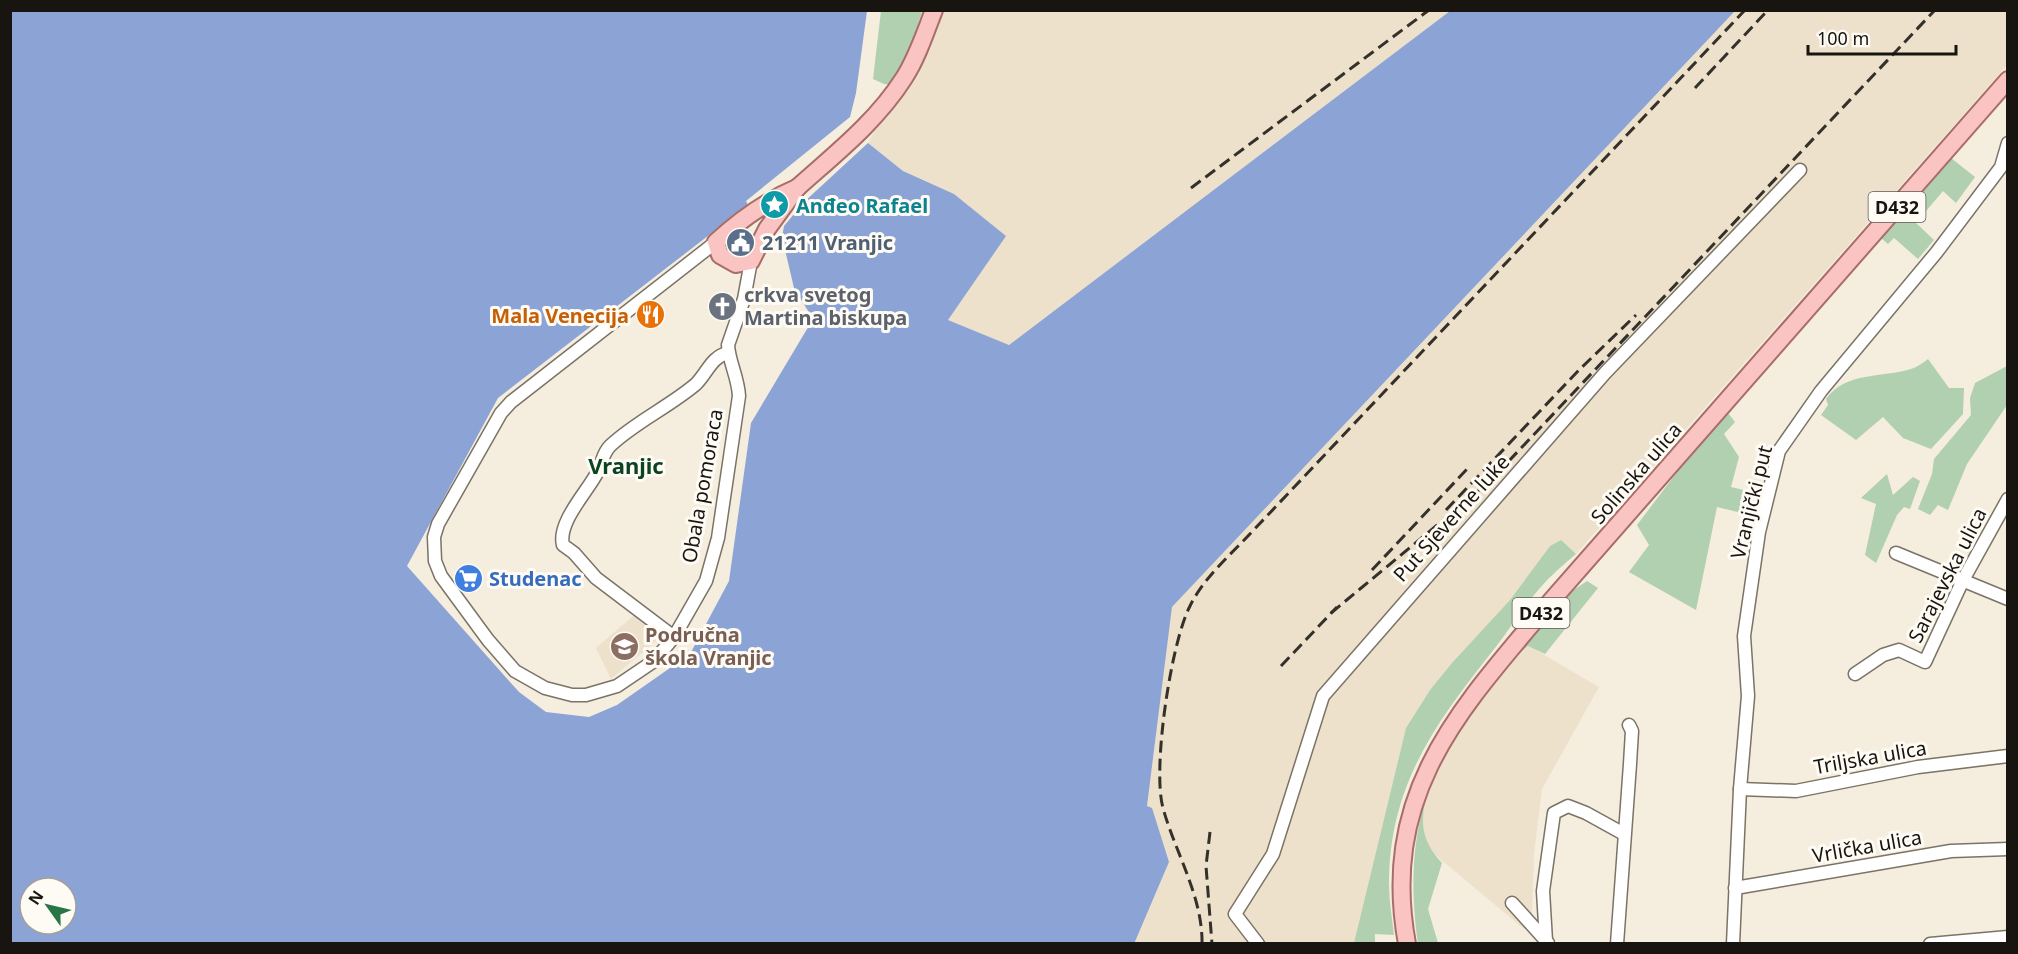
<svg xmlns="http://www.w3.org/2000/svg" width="2018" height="954" font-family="'Noto Sans',sans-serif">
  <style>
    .built { fill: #ede1cb }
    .green { fill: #b1d0af }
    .water { fill: #8ca4d5; fill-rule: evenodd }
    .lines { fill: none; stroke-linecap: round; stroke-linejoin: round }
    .minor-casing { stroke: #7a7366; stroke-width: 15 }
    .major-casing { stroke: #a86d68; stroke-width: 20 }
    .minor { stroke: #fff; stroke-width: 12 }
    .major { stroke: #f9c4c1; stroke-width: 16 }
    .rail { stroke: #34302a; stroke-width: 3; stroke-dasharray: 12 6; stroke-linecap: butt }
    .labels { text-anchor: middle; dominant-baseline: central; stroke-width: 6; stroke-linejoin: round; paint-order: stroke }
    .shield { fill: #fefbf5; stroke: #5d5a55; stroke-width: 1.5 }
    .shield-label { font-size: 18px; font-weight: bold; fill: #181510 }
    .culture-label { font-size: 20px; font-weight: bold; fill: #0d838f; stroke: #fefbf5; text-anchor: start }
    .service-label { font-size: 20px; font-weight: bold; fill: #4e5e75; stroke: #fefbf5; text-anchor: start }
    .worship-label { font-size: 20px; font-weight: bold; fill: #5b616d; stroke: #fefbf5; text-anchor: start }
    .food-label { font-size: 20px; font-weight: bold; fill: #c56008; stroke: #fefbf5; text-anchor: end }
    .street-label { font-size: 20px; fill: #181510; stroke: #fefbf5 }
    .shop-label { font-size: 20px; font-weight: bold; fill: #366cbe; stroke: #fefbf5; text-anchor: start }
    .education-label { font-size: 20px; font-weight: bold; fill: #785e54; stroke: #fefbf5; text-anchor: start }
    .quarter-label { font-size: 22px; font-weight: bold; fill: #0b4323; stroke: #fefbf5 }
  </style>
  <rect width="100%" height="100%" fill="#f5edde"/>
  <g class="built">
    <path d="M939 11H1450L1009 345 947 320 954 194 903 171 868 143 878 124 918 77Z"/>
    <path d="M1735 11H2007V65L1576 554 1561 541 1550 546 1510 600 1430 690 1406 728 1354 943 1134 944 1169 862 1147 806 1172 607Z"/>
    <path d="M638 612 664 634 611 679 596 648Z"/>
    <path d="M1529 646 1599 687 1542 789 1534 854 1532 914 1524 929 1433 853 1422 833 1421 818 1426 797 1439 763 1474 706 1502 670Z"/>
  </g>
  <g class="green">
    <path d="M881 11H922L910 51 895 85 884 84 873 79Z"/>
    <path d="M1951 158 1975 177 1956 203 1943 191 1916 223 1934 240 1918 259 1894 238 1888 244 1881 238Z"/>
    <path d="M1928 359 1949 388H1964L1963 414 1931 449 1903 438 1883 417 1856 440 1821 415 1828 405 1826 399C1846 371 1883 378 1911 369 1917 367 1923 363 1928 359Z"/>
    <path d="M2007 366V405L1967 464 1948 510 1938 505 1930 515 1918 509 1932 474 1934 459 1971 415 1970 398 1975 383Z"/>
    <path d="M1728 413 1735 422 1724 434 1739 457 1731 487 1752 492 1746 514 1717 507 1696 610 1629 572 1649 545 1637 525 1684 463Z"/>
    <path d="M1887 474 1893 495 1913 477 1920 481 1910 509 1904 507 1897 515 1876 563 1865 555 1876 504 1861 498Z"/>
    <path d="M1561 540 1576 554C1563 565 1550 576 1539 589 1523 607 1510 629 1495 648 1437 721 1389 784 1389 884 1389 901 1392 918 1394 935L1375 934V943H1354L1406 728 1430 690 1452 663 1510 600 1550 546Z"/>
    <path d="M1587 581 1598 588 1545 654 1528 646 1502 670 1568 594Z"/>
    <path d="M1426 797C1420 825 1422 841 1442 863L1428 909 1438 943 1418 944C1411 893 1411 846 1426 797Z"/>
  </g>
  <path class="water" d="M10 11H867L856 93 850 117 746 201 748 205 498 398 407 566 519 692 546 712 589 717 617 705 690 654 729 581 751 423 813 319 794 288 782 237 784 226 804 202 868 143 903 171 954 194 1006 236 948 320 1009 345 1450 11H1735L1172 607 1147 806 1152 808 1169 862 1134 944 11 943ZM30 888H66V924H30Z"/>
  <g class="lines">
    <defs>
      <g id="minor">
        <path d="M716 242 511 402 501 413 438 524 434 537 435 561 441 576 488 640 515 671 545 688 572 695H586L617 686 654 661 674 637 706 581 718 538 739 396C738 377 729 362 728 345L744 299 751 261"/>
        <path d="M1896 553 2008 599"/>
        <path d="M674 637 596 578 574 553 563 545C557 522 589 490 598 471 603 462 602 454 610 446 635 422 669 407 696 384 707 373 712 356 728 353"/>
        <path d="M1855 674 1883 655 1899 650 1925 662 1963 580 2008 499"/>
        <path d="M1740 789 1796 791 1918 767 2008 756"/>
        <path d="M1735 888 1951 851 2008 849"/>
        <path d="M1512 903 1548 943"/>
        <path d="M1546 941 1543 891 1554 813 1568 806 1586 813 1624 834"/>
        <path d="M1258 944 1235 914 1273 854 1323 696 1605 373 1800 170"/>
        <path d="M1617 944 1630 764 1632 731 1629 725"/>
        <path d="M1733 944 1740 789 1748 696 1744 636 1759 532 1779 451 1821 391 1936 253 2001 167 2008 143"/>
        <path d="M1930 944 2008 937"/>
      </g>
      <g id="major">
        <path d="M797 188 767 229 751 261 736 264 720 255 716 242C741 219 766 201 797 188Z"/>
        <path d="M797 188C835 154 876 122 904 78 917 58 925 33 934 10"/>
        <path d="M1407 944C1379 791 1462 707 1552 600L2008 80"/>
      </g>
    </defs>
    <use href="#minor" class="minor-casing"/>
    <use href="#major" class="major-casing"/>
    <use href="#minor" class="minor"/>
    <use href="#major" class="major"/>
    <g class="rail">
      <path d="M1695 88 1768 10"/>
      <path d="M1191 188 1429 10"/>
      <path d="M1446 510 1579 370 1636 315"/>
      <path d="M1372 570 1468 468"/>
      <path d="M1331 613 1489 482 1935 10"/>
      <path d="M1281 666 1337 607"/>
      <path d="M1210 832 1206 866 1212 944"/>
      <path d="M1202 944C1203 897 1175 852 1163 808 1152 769 1171 642 1190 606 1203 579 1228 557 1248 536L1745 10"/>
    </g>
  </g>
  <defs>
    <symbol id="sight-disc" viewBox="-11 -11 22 22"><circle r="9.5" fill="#0f9aa8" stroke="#fefbf5"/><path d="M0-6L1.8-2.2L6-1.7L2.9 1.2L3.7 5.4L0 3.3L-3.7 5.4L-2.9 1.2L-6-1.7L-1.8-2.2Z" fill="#fff"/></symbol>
    <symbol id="civic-disc" viewBox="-11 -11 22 22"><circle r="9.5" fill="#5c6f8a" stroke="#fefbf5"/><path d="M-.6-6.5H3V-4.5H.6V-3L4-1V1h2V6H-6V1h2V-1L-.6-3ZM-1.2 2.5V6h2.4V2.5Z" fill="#fff"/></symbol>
    <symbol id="church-disc" viewBox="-11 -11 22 22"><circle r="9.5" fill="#6b7280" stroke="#fefbf5"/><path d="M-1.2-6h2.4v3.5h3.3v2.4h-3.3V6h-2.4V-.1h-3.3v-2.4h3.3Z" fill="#fff"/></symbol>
    <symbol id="restaurant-disc" viewBox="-11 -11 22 22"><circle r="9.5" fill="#e8710a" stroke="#fefbf5"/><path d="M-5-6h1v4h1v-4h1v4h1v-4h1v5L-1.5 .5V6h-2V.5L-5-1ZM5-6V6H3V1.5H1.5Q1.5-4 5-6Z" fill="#fff"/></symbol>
    <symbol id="supermarket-disc" viewBox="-11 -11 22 22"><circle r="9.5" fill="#3f7fe0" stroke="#fefbf5"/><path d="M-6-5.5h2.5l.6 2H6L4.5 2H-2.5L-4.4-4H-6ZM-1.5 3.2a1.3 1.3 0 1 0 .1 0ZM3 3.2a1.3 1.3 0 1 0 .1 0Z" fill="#fff"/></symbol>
    <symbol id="school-disc" viewBox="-11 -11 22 22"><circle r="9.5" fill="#8d6e63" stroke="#fefbf5"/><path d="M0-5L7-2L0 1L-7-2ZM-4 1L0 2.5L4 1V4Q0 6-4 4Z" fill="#fff"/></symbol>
  </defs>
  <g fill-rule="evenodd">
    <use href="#sight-disc" x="758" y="188" width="33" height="33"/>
    <use href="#civic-disc" x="724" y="226" width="33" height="33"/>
    <use href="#church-disc" x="706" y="290" width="33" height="33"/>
    <use href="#restaurant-disc" x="634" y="298" width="33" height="33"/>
    <use href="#supermarket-disc" x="452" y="562" width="33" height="33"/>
    <use href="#school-disc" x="608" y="630" width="33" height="33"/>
  </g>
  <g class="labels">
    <g class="shield">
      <rect x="1868.5" y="192" width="57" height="30" rx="4.5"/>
      <rect x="1512.5" y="598" width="57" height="30" rx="4.5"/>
    </g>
    <g class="shield-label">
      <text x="1897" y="207">D432</text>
      <text x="1541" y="613">D432</text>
    </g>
    <g class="culture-label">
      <text x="796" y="205">Anđeo Rafael</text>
    </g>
    <g class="service-label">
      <text x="762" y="242">21211 Vranjic</text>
    </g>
    <g class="worship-label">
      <text x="744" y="294">crkva svetog<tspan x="744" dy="23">Martina biskupa</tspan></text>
    </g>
    <g class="food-label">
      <text x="629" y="315">Mala Venecija</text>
    </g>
    <g class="street-label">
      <text transform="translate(1636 473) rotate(-49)">Solinska ulica</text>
      <text transform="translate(702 486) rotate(-80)">Obala pomoraca</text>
      <text transform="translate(1751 502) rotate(-76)">Vranjički put</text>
      <text transform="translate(1451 518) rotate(-48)">Put Sjeverne luke</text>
      <text transform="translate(1947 575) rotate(-63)">Sarajevska ulica</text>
      <text transform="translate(1870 757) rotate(-10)">Triljska ulica</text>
      <text transform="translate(1867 846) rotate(-10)">Vrlička ulica</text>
    </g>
    <g class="shop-label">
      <text x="489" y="578">Studenac</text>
    </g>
    <g class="education-label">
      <text x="645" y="634">Područna<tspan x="645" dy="23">škola Vranjic</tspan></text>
    </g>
    <g class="quarter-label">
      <text x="626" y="465">Vranjic</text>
    </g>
  </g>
  <rect width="2018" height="954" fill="none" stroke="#181510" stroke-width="24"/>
  <g transform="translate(48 906) rotate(304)"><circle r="28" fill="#fefbf5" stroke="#a29f99" stroke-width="1.5"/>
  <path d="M0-4.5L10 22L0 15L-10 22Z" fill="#287646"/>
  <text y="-9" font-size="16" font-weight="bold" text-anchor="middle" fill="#181510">N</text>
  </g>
  <path d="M1808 45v9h148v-9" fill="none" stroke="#181510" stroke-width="3"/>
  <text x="1817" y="45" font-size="18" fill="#181510" stroke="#fefbf5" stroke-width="4.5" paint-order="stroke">100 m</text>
</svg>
